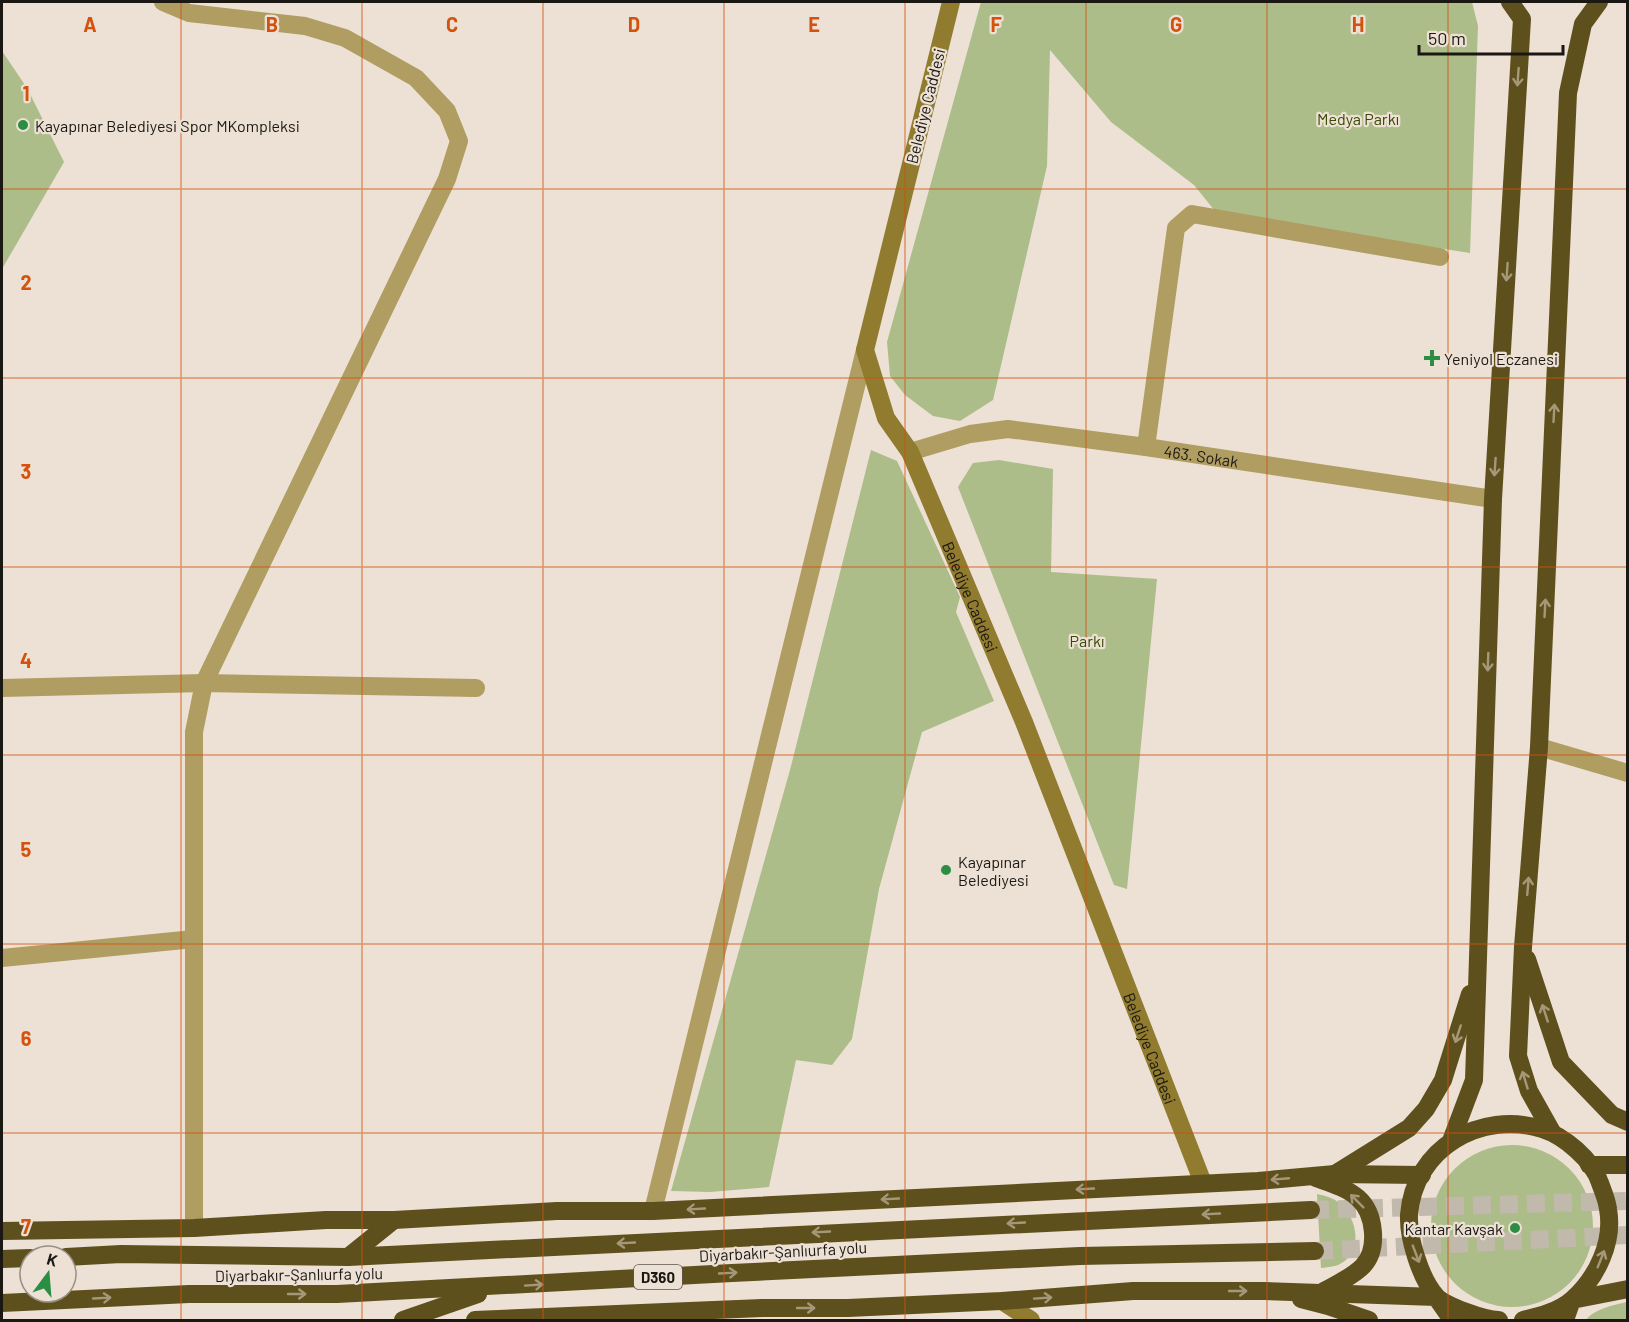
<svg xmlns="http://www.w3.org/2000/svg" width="1629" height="1322" font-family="Barlow,sans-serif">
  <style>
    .green { fill: #acbd89 }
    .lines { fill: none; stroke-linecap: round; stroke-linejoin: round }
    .highway-tunnel { stroke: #c2b9ad; stroke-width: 18; stroke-dasharray: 18 9; stroke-linecap: butt }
    .street { stroke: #af9d62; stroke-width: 18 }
    .secondary { stroke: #907b2f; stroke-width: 18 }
    .highway { stroke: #5e501c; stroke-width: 18 }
    .oneway { stroke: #a59878 }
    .grid { fill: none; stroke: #d4520d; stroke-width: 1.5; stroke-opacity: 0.55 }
    .poi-dot { fill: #2b8e42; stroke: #ece1d4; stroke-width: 2 }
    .labels { text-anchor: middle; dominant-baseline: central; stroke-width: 4.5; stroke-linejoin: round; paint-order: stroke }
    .shield { fill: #ece1d4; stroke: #5a544d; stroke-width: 1.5 }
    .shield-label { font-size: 15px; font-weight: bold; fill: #1b1713 }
    .street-label { font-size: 16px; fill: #1b1713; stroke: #ece1d4 }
    .park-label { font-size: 16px; fill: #394903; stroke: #ece1d4 }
    .poi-label { font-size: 16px; fill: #1b1713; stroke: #ece1d4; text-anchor: start }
    .grid-label { font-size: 20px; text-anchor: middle; font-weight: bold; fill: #d4520d; stroke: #ece1d4; stroke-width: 4.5; stroke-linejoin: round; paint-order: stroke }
  </style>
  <rect width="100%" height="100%" fill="#ece1d4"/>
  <g class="green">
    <path d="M981 2H1472L1478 26 1470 253 1228 215 1215 211 1194 185 1111 122 1050 50 1047 166 993 400 960 421 933 416 905 395 890 376 887 342Z"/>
    <path d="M2 51 27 88 64 162 2 269Z"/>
    <path d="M871 450 897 461 960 597 956 612 994 701 922 732 879 889 852 1039 832 1065 796 1060 769 1187 710 1192 671 1191 790 770Z"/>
    <path d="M999 460 1053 469 1051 572 1157 579 1127 889 1114 885 958 487 973 463Z"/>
    <circle cx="1512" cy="1226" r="81"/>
    <path d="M1317 1194C1322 1195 1330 1197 1335 1200 1356 1212 1366 1251 1340 1264 1335 1267 1327 1267 1321 1268Z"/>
    <path d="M1627 1302V1320H1586C1594 1309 1614 1305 1627 1302Z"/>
  </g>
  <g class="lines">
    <g class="highway-tunnel">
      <path d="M1311 1210 1628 1201"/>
      <path d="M1315 1251 1628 1235"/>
    </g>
    <g class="street">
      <path d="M163 2 189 13 305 26 345 38 416 78 447 111 459 141 447 179 204 683 194 732V1228"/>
      <path d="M1146 447 1176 228 1192 214 1440 257"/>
      <path id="s1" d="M910 452 970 434 1008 429 1146 447 1493 499"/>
      <path d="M2 688 204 683 476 688"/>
      <path d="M1539 747 1628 773"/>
      <path d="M2 958 194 939"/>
      <path d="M653 1211C721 924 796 637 865 350"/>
    </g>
    <g class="secondary">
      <path id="s2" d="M951 2 865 350 886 418 910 452 1024 722 1203 1183"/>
      <path d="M1002 1301 1031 1320"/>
    </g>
    <g class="highway">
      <path d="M1527 959 1561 1062 1612 1115 1628 1122"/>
      <path d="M1552 1132 1529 1091 1518 1056 1523 947 1539 747 1568 93 1583 24 1599 2"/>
      <path d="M1451 1141 1474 1080 1493 499 1522 19 1510 2"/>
      <path d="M1589 1165H1628"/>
      <path d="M1335 1174 1409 1128 1426 1109 1443 1080 1470 994"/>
      <path d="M1316 1178C1330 1183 1347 1188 1358 1198 1375 1213 1379 1249 1363 1266 1352 1277 1337 1284 1324 1291"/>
      <path d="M2 1231 194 1228 326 1220H394L557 1211H653L1258 1181 1335 1174 1422 1175"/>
      <path d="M66 1257 121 1254 348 1257 1311 1210"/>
      <path d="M348 1257 394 1220"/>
      <path d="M2 1259 30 1258"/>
      <path d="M1301 1299 1328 1306 1369 1320"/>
      <path d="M2 1303 189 1294H337L732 1273 1080 1256 1315 1251"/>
      <path d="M403 1320 478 1294"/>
      <path d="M475 1320 762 1308H848L1002 1301 1133 1291H1264L1436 1297 1452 1320"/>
      <path d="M1499 1320C1485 1320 1445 1306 1436 1296 1420 1278 1408 1237 1409 1215 1414 1148 1481 1110 1542 1129 1564 1136 1593 1160 1600 1183 1603 1191 1607 1200 1608 1209 1614 1242 1597 1277 1573 1299 1559 1311 1541 1316 1523 1320"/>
      <path d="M1565 1320 1572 1300 1628 1289"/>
    </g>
  </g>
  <defs><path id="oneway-shaft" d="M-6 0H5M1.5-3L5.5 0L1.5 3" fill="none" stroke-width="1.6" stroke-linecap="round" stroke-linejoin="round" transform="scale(1.5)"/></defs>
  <g class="oneway">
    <use href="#oneway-shaft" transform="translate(1518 77) rotate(94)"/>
    <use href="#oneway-shaft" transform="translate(1507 272) rotate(94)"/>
    <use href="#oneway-shaft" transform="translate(1554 413) rotate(-87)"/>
    <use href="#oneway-shaft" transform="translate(1495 467) rotate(94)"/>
    <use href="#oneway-shaft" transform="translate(1545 608) rotate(-87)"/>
    <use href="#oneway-shaft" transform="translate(1488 662) rotate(92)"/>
    <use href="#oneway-shaft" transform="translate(1528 886) rotate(-85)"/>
    <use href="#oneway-shaft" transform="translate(1545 1013) rotate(-108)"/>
    <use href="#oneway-shaft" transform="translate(1458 1034) rotate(108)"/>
    <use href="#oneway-shaft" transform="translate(1525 1080) rotate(-107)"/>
    <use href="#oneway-shaft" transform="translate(1280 1179) rotate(175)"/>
    <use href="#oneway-shaft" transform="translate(1085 1189) rotate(177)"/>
    <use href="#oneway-shaft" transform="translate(890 1199) rotate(177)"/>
    <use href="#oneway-shaft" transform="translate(1357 1201) rotate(-135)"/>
    <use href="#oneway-shaft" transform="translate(696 1209) rotate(177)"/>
    <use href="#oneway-shaft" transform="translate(1211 1214) rotate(177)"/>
    <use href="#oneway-shaft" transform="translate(1016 1223) rotate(177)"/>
    <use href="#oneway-shaft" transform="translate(821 1232) rotate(177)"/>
    <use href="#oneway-shaft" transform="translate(626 1243) rotate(177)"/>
    <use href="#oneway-shaft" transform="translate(1416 1254) rotate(69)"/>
    <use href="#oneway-shaft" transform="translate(1601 1259) rotate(-68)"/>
    <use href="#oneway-shaft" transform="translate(728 1273) rotate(-3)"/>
    <use href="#oneway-shaft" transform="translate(534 1285) rotate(-4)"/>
    <use href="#oneway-shaft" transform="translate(1238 1291)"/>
    <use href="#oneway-shaft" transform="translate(297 1294)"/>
    <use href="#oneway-shaft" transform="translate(102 1298) rotate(-3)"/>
    <use href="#oneway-shaft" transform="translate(1043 1298) rotate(-4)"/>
    <use href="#oneway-shaft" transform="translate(806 1308)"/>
  </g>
  <path class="grid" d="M181 2V1320M362 2V1320M543 2V1320M724 2V1320M905 2V1320M1086 2V1320M1267 2V1320M1448 2V1320M2 189H1628M2 378H1628M2 567H1628M2 755H1628M2 944H1628M2 1133H1628"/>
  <g class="poi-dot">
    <circle cx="23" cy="125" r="6"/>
    <path d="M1429 349h6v6h6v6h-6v6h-6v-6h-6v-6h6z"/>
    <circle cx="946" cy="870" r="6"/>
    <circle cx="1515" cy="1228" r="6"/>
  </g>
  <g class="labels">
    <rect class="shield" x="634" y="1265" width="48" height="24" rx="4.5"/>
    <g class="shield-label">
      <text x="658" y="1277">D360</text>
    </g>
    <g class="street-label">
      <text transform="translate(925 106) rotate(-76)">Belediye Caddesi</text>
      <text stroke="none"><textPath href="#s1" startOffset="296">463. Sokak</textPath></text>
      <text stroke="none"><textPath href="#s2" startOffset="628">Belediye Caddesi</textPath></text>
      <text stroke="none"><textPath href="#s2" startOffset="1114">Belediye Caddesi</textPath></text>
      <text transform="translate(783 1251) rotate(-3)">Diyarbakır-Şanlıurfa yolu</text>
      <text transform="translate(299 1274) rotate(-1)">Diyarbakır-Şanlıurfa yolu</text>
    </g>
    <g class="park-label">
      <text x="1358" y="118">Medya Parkı</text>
      <text x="1087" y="640">Parkı</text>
    </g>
    <g class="poi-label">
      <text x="35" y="125">Kayapınar Belediyesi Spor MKompleksi</text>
      <text x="1444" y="358">Yeniyol Eczanesi</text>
      <text x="958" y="861">Kayapınar<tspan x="958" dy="18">Belediyesi</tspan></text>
      <text x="1503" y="1228" text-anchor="end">Kantar Kavşak</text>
    </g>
  </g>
  <g class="grid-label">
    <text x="90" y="32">A</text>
    <text x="272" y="32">B</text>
    <text x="452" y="32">C</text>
    <text x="634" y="32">D</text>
    <text x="814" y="32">E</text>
    <text x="996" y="32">F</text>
    <text x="1176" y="32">G</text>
    <text x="1358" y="32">H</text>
    <text x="26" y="101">1</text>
    <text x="26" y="290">2</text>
    <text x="26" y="479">3</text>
    <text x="26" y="668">4</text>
    <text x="26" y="857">5</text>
    <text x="26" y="1046">6</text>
    <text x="26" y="1234">7</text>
  </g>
  <rect width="1629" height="1322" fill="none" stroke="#1b1713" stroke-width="6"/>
  <g transform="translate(48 1274) rotate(16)"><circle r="28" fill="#ece1d4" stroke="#989087" stroke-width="1.5"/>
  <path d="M0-4.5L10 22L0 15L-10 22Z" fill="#2b8e42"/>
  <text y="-9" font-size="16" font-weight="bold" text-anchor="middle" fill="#1b1713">K</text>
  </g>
  <path d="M1419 45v9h144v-9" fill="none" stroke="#1b1713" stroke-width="3"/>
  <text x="1428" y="45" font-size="18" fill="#1b1713" stroke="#ece1d4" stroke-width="4.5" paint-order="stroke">50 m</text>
</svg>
